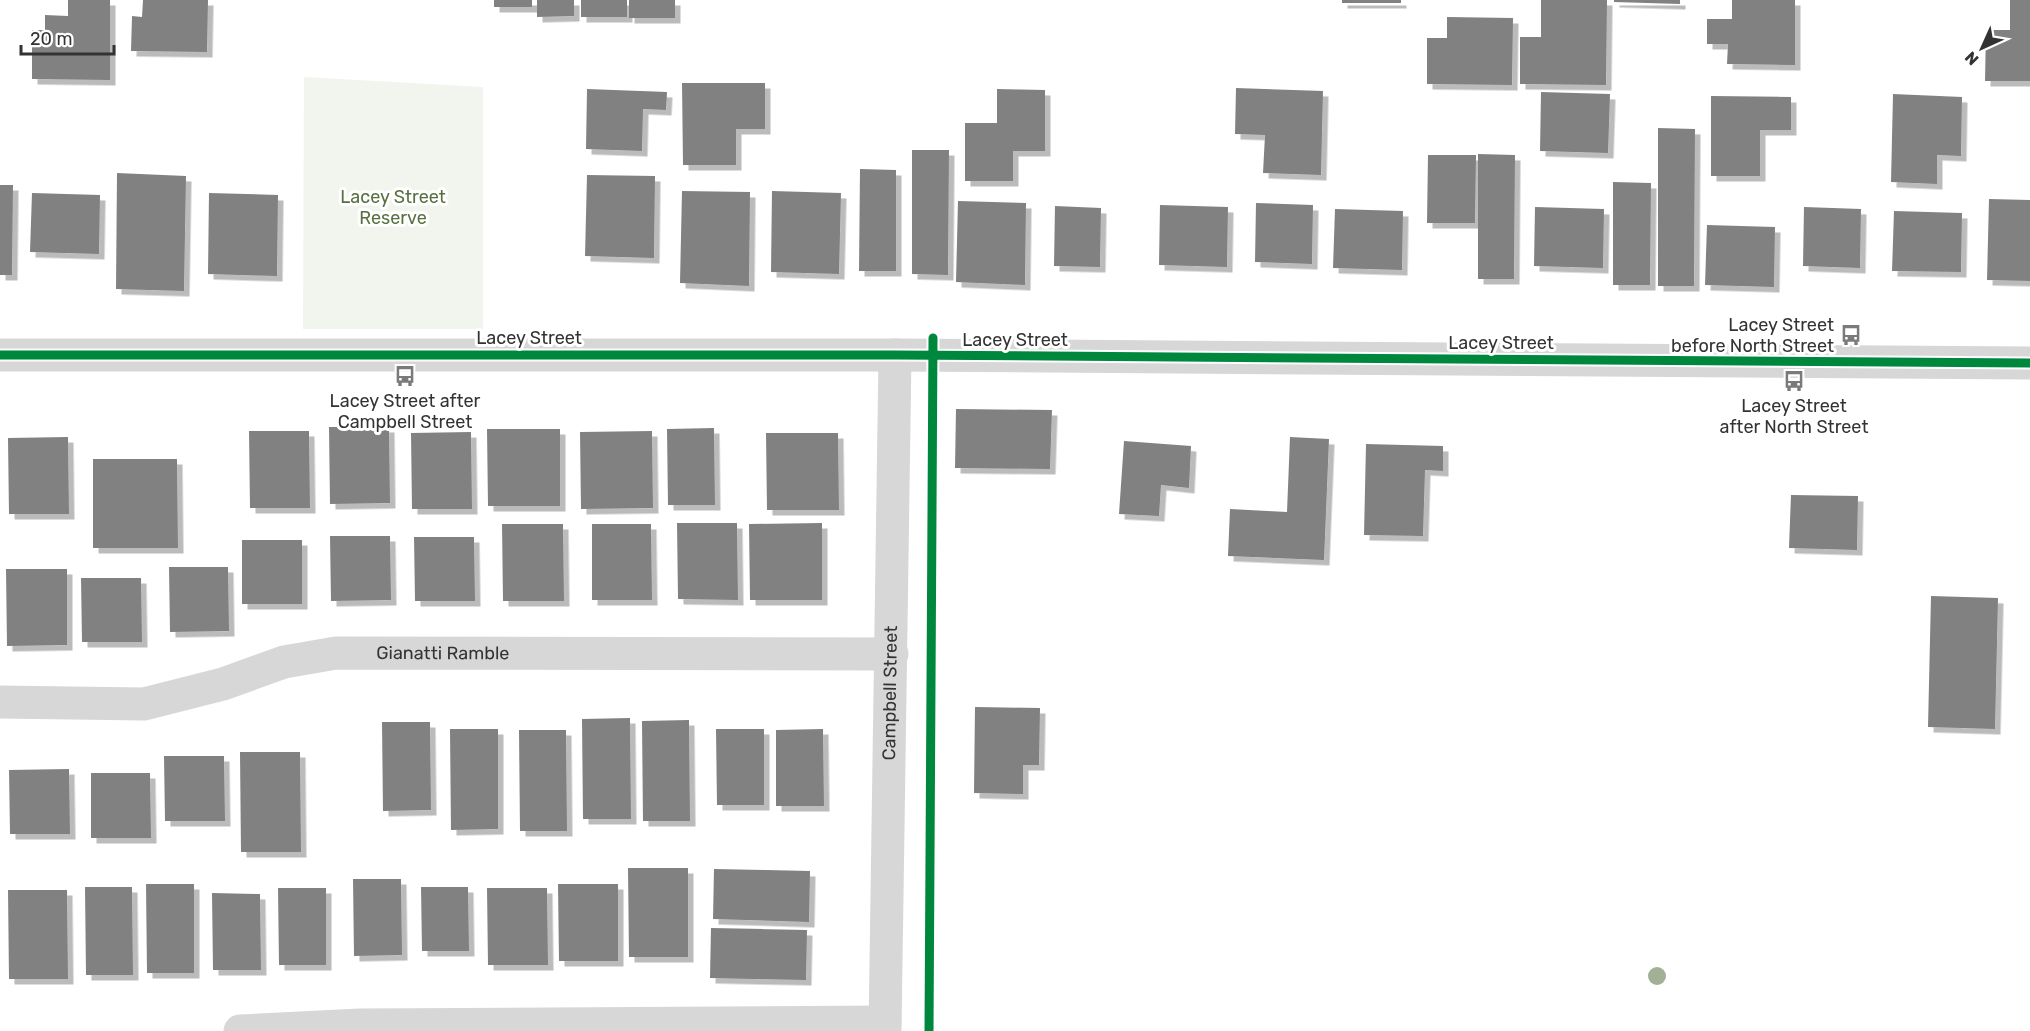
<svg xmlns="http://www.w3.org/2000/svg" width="2030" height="1031" font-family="Rubik,sans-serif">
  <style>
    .green { fill: #f1f5ed }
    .building { fill: #818181; filter: url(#shadow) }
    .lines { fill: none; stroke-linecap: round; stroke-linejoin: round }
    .minor { stroke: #d7d7d7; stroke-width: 33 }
    .cycleway-casing { stroke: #fff; stroke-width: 13 }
    .cycleway { stroke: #00873e; stroke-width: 9 }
    .tree { fill: #a2b095 }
    .labels { text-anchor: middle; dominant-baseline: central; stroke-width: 6; stroke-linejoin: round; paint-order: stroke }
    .park-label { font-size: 18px; fill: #56703f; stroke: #fff }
    .poi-label { font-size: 18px; fill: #333; stroke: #fff }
    .street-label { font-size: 18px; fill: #333; stroke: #fff }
  </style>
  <defs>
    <filter id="shadow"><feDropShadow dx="5.5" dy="5.5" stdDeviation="0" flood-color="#0004"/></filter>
  </defs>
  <rect width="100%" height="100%" fill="#fff"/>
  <path class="green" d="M304 77 483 87V329H303Z"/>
  <g class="building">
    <path d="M68 0H110V80L32 79V30H45V15L68 16Z"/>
    <path d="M143 0H208L207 52 131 51 132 16 142 17Z"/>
    <rect x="494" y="0" width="38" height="7"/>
    <path d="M537 0H574V16L537 17Z"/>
    <rect x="581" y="0" width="46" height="17"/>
    <rect x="629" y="0" width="46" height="18"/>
    <rect x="1342" y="0" width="59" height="3"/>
    <path d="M1541 0H1607L1606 85 1520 84V37H1541Z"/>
    <path d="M1614 0H1680V4L1614 2Z"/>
    <path d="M1732 0H1795V65L1727 64 1728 44H1707V19H1732Z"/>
    <path d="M2010 0H2030V81H1985L1986 30H2010Z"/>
    <path d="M1447 17 1513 18 1512 85 1427 84V38H1447Z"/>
    <path d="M682 83H765V129H736V165H683Z"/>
    <path d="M1236 88 1323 91 1321 175 1263 173 1265 135 1235 134Z"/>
    <path d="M587 89 667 92 666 110 643 109 642 151 586 149Z"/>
    <path d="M997 89 1045 90V151H1013V181H965V123H997Z"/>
    <path d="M1541 92 1610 94 1608 153 1540 151Z"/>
    <path d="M1893 94 1962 97 1961 156 1937 155V184L1891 182Z"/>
    <path d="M1711 96 1791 97V130H1760V176H1711Z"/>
    <path d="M1658 128 1695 129 1694 286H1658Z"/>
    <path d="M912 150H949L948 275 912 274Z"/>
    <path d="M1478 154 1515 155 1514 279H1478Z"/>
    <path d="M1428 155H1476L1475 223H1427Z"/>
    <path d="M860 169 896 170V271H859Z"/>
    <path d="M117 173 186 176 184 291 116 289Z"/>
    <path d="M587 175 655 176 654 258 585 256Z"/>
    <path d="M1613 182 1651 183 1650 285H1613Z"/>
    <path d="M0 185H13L12 275H0Z"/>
    <path d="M682 191 750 192 749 286 680 283Z"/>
    <path d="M772 191 841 193 839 274 771 272Z"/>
    <path d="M32 193 100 195 99 254 30 252Z"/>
    <path d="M209 193 278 195 277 276 208 274Z"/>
    <path d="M1989 199 2030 200V281L1987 280Z"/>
    <path d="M958 201 1026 203 1025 285 956 282Z"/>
    <path d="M1256 203 1313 205 1312 264 1255 262Z"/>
    <path d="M1160 205 1228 207 1227 267 1159 265Z"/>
    <path d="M1055 206 1101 208 1100 267 1054 266Z"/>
    <path d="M1535 207 1604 209 1603 268 1534 266Z"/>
    <path d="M1804 207 1861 209 1860 268 1803 266Z"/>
    <path d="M1335 209 1403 211 1402 270 1333 268Z"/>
    <path d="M1894 211 1962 213 1961 272 1892 271Z"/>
    <path d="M1707 225 1775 227 1774 287 1705 285Z"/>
    <path d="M956 409 1052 410 1050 469 955 468Z"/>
    <path d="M329 427H389L390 503 330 504Z"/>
    <path d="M714 428 715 505H668L667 429Z"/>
    <path d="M487 429H560V506H488Z"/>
    <path d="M249 431H309L310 508H250Z"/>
    <path d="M652 431 653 508 581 509 580 432Z"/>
    <path d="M471 432 472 509H412L411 433Z"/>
    <path d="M766 433H838L839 510H767Z"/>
    <path d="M68 437 69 514H9L8 438Z"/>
    <path d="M1290 437 1329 439 1324 560 1228 556 1230 509 1287 512Z"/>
    <path d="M1124 441 1191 446 1189 488 1161 485 1159 516 1119 514Z"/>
    <path d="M1366 444 1443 446V471L1425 470 1423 536 1364 535Z"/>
    <path d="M93 459H177L178 548H93Z"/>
    <path d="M1791 495 1858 496 1857 550 1789 548Z"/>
    <path d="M677 523H737L738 600 678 599Z"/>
    <path d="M822 523V600H750L749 524Z"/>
    <path d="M502 524H563L564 601H503Z"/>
    <path d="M592 524H651L652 600H592Z"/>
    <path d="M330 536H390L391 600 331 601Z"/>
    <path d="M414 537H474L475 601H415Z"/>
    <rect x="242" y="540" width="60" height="64"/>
    <path d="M169 567H228L229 631 170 632Z"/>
    <path d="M6 569H67V645L7 646Z"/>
    <path d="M81 578H141L142 642H82Z"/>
    <path d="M1931 596 1998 598 1995 729 1928 727Z"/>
    <path d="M975 707 1040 708 1039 765H1023V794L974 793Z"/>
    <path d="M630 718 631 819H583L582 719Z"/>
    <path d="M689 720 690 821H643L642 721Z"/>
    <path d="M382 722H430L431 810 383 811Z"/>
    <path d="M450 729H498V829L451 830Z"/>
    <path d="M716 729H764V805H717Z"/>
    <path d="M823 729 824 806H776V730Z"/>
    <path d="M519 730H566L567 831H520Z"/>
    <path d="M240 752H300L301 852H241Z"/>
    <path d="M164 756H224L225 821H165Z"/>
    <path d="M69 769 70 834H10L9 770Z"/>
    <path d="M91 773H150L151 838H91Z"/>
    <path d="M628 868H688V957H629Z"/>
    <path d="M714 869 810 871 809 922 713 919Z"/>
    <path d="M353 879H401L402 955 354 956Z"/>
    <path d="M146 884H194V973H147Z"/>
    <path d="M558 884H618V961H559Z"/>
    <path d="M85 887H132L133 975H86Z"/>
    <path d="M421 887H468L469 951H422Z"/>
    <path d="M278 888H326V965H279Z"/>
    <path d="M487 888H547L548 965H488Z"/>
    <path d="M8 890H67L68 979H9Z"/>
    <path d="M212 893 260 894 261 970H213Z"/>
    <path d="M711 928 807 930 806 980 710 978Z"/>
  </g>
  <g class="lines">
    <g class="minor">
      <path d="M0 355H895L2030 363"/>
      <path id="s1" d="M0 702 144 704 223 684 284 662 336 653 892 654"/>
      <path d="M240 1031 360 1025 885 1022"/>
      <path id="s2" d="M885 1031 895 355"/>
    </g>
    <defs>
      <g id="cycleway">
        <path d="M0 355H895L2030 363"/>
        <path d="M929 1031 933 338"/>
      </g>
    </defs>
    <use href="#cycleway" class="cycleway-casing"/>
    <use href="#cycleway" class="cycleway"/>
  </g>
  <circle class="tree" cx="1657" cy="976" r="9"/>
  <defs>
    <symbol id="bus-bare" viewBox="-9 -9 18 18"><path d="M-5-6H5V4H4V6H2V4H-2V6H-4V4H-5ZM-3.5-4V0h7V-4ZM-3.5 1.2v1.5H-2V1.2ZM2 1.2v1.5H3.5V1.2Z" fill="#7a7a7a" stroke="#fff" stroke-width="2.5" paint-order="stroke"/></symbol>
  </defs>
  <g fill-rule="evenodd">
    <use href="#bus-bare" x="1836" y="320" width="30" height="30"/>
    <use href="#bus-bare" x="390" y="361" width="30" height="30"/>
    <use href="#bus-bare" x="1779" y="366" width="30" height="30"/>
  </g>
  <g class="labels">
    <g class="park-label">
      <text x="393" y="197">Lacey Street<tspan x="393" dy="21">Reserve</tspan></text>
    </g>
    <g class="poi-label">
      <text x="1834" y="325" text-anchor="end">Lacey Street<tspan x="1834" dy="21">before North Street</tspan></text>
      <text x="405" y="401">Lacey Street after<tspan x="405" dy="21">Campbell Street</tspan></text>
      <text x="1794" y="406">Lacey Street<tspan x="1794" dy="21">after North Street</tspan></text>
    </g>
    <g class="street-label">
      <text x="529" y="338">Lacey Street</text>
      <text x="1015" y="340">Lacey Street</text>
      <text x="1501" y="343">Lacey Street</text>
      <text stroke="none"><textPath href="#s1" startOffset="450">Gianatti Ramble</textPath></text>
      <text stroke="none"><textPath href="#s2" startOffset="338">Campbell Street</textPath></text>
    </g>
  </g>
  <g transform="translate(1982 48) rotate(225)" stroke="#ffffff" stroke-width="4.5" paint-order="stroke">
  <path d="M0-4.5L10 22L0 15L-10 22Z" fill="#333333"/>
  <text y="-9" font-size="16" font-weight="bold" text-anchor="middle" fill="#333333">N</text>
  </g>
  <path d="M21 45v9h93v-9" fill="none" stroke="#333333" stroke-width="3"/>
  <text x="30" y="45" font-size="18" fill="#333333" stroke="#ffffff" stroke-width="4.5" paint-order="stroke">20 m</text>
</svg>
